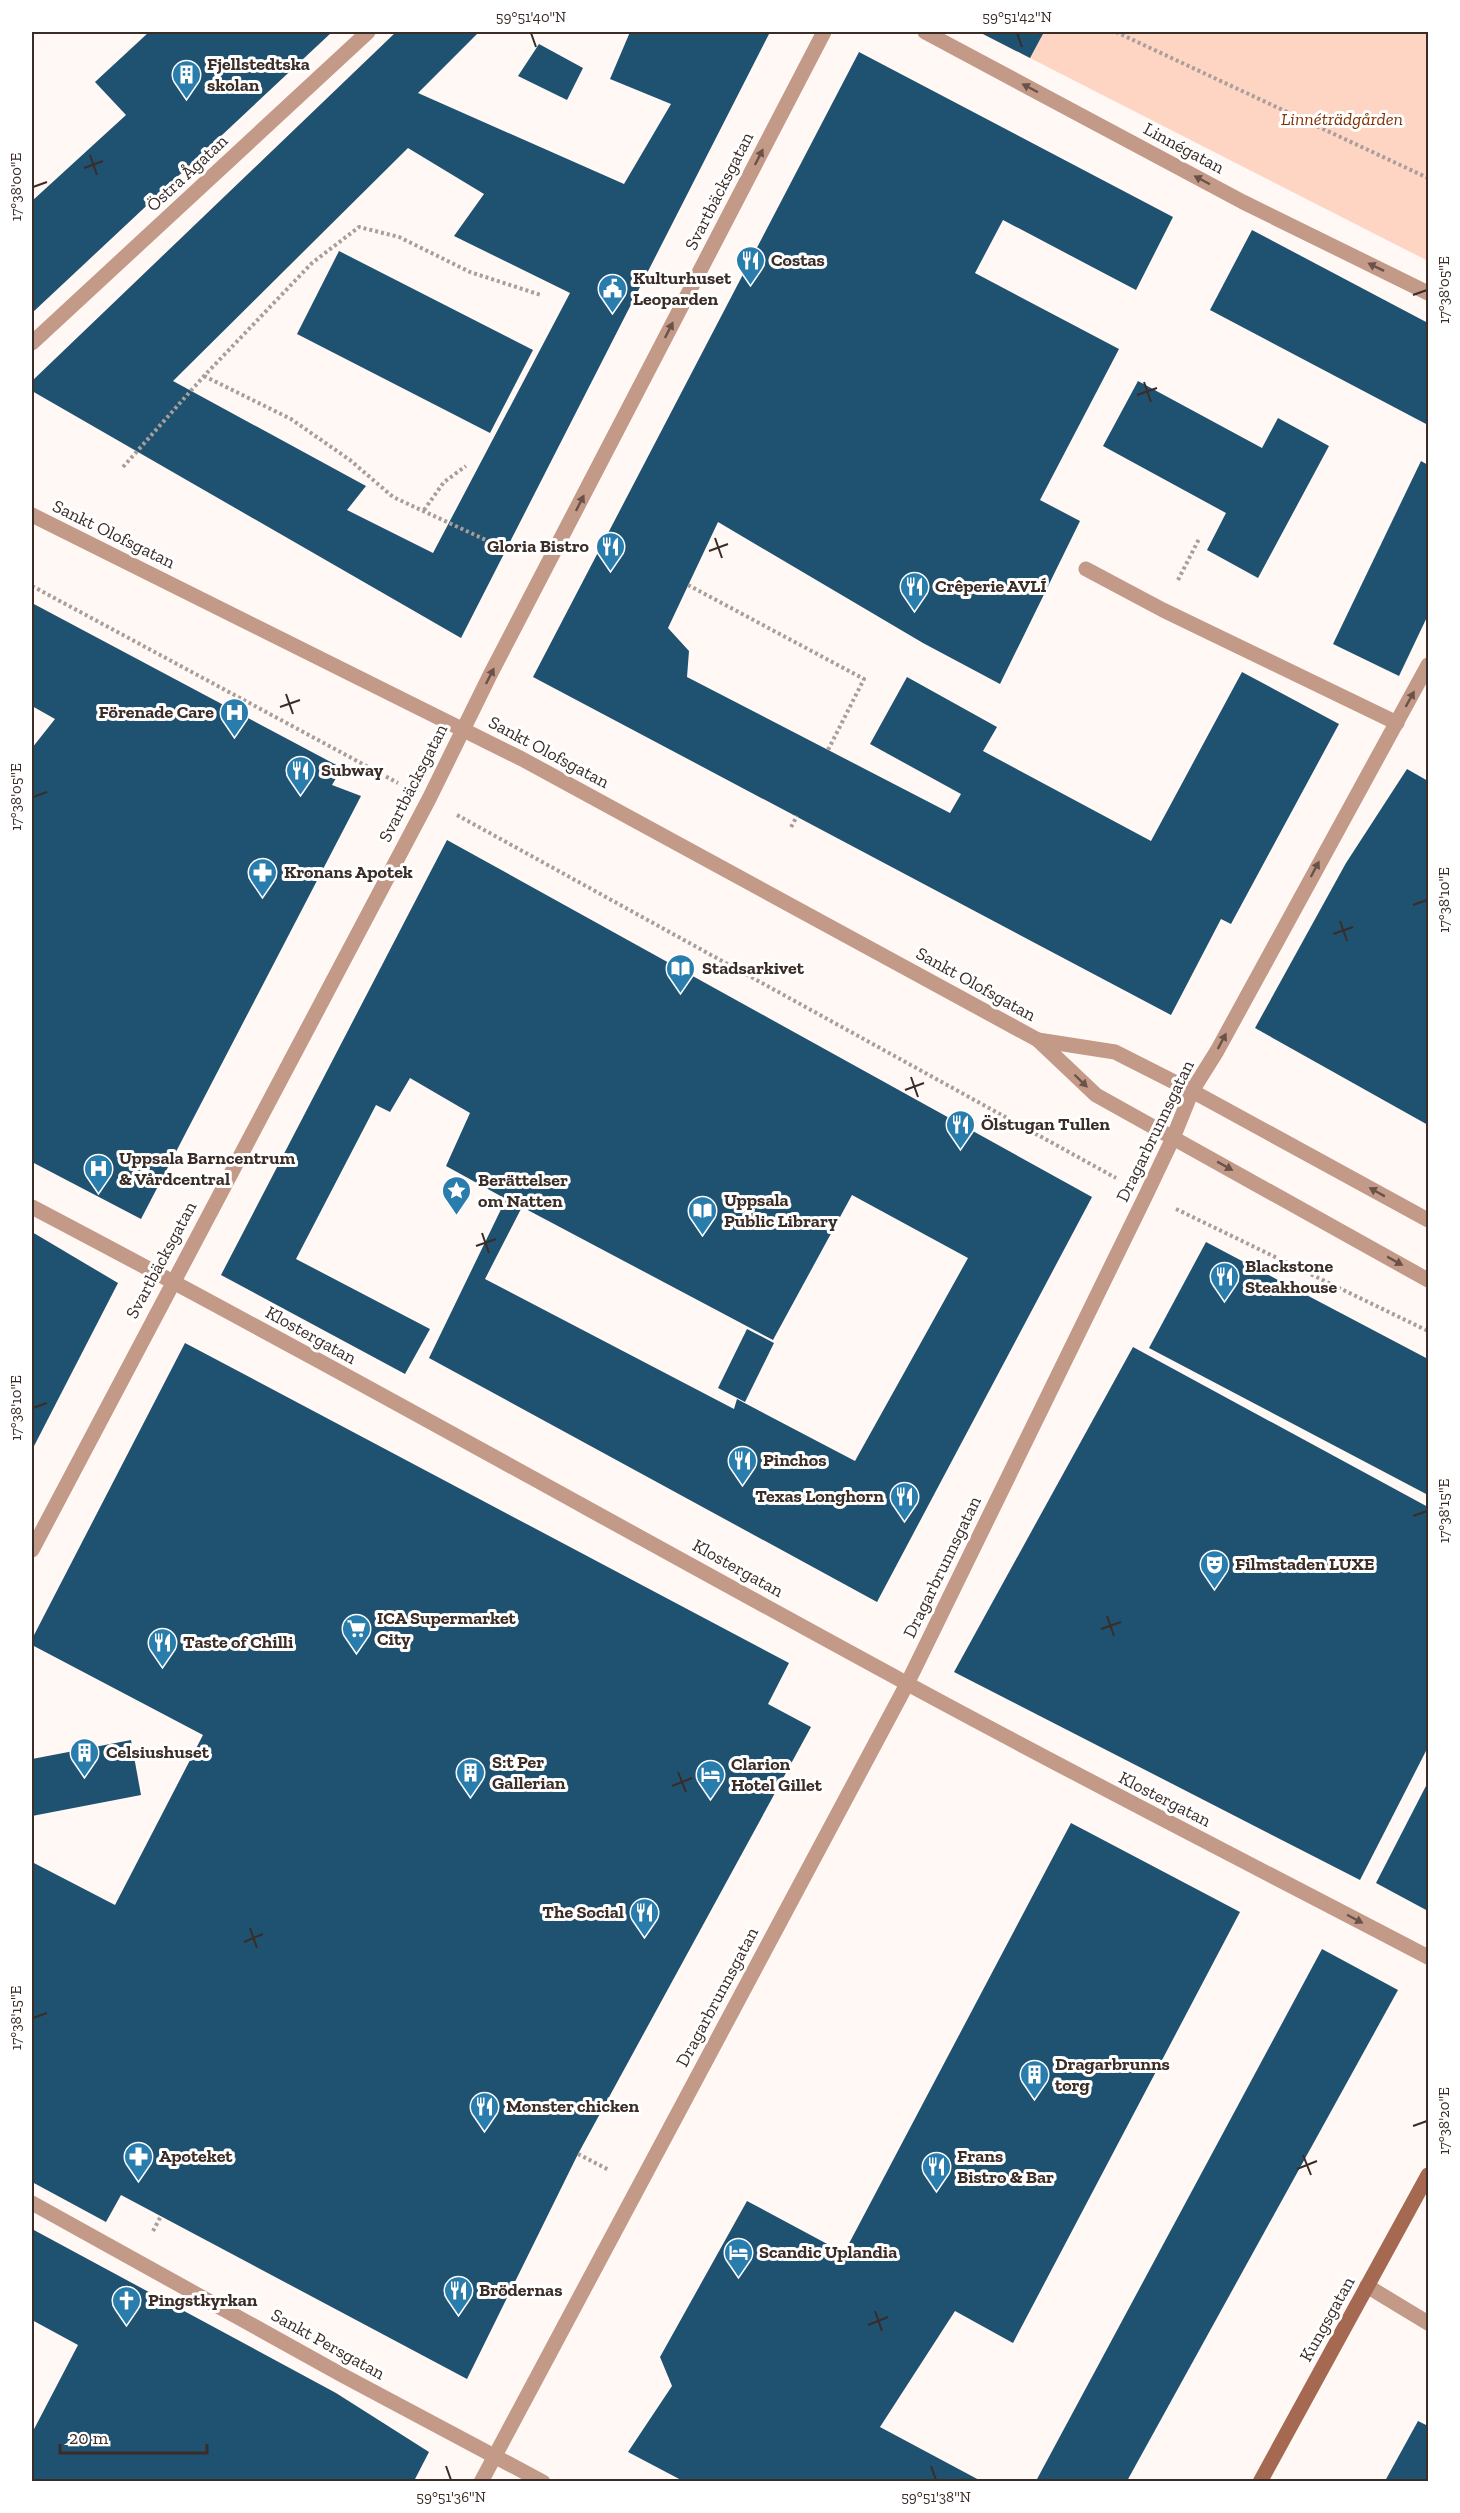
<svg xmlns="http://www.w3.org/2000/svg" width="1460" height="2513" font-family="'Zilla Slab',serif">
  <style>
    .green { fill: #fed4c3 }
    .building { fill: #1f5271; fill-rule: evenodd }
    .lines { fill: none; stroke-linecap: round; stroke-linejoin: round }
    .path { stroke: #a89e9a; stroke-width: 4; stroke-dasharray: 3 3; stroke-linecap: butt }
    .lane { stroke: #c39988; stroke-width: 15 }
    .street { stroke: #c39988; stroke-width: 15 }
    .secondary { stroke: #a56951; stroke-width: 15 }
    .oneway { fill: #6a5249 }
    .ticks { fill: none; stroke: #3a2c27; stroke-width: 2 }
    .labels { text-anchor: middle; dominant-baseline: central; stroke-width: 6; stroke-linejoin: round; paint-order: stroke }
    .poi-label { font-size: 18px; font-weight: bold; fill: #3a2c27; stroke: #fff; text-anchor: start }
    .park-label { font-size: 18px; font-style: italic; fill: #833102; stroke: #fff }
    .street-label { font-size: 18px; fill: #3a2c27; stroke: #fff }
    .neatline { fill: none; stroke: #3a2c27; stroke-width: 2 }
    .ticks-label { font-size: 15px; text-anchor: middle; fill: #3a2c27 }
  </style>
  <rect width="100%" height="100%" fill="#fff8f5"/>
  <path class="green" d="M979 32H1428V261L1030 58Z"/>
  <g class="building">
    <path d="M149 32H332L32 313V201L126 115 95 82Z"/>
    <path d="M396 32H479L418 93 624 184 671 104 610 79 630 32H770L461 638 32 391V381ZM408 148 484 194 454 236 570 293 433 553 347 510 366 486 173 381Z"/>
    <path d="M979 32H1044L1030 58Z"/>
    <path d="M539 44 583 68 567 100 518 76Z"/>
    <path d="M859 52 1173 217 1136 290 1003 220 975 273 1119 349 1040 500 1080 521 1000 684 923 643 718 522 668 628 689 651 687 677 950 813 961 794 870 744 907 677 997 727 983 751 1151 841 1242 672 1339 724 1231 924 1221 919 1171 1015 533 677Z"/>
    <path d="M1252 230 1428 323V425L1210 310Z"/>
    <path d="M339 251 533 350 490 433 297 334Z"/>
    <path d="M1138 381 1262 448 1278 418 1329 446 1258 578 1207 550 1226 513 1103 446Z"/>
    <path d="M1421 461 1428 465V615L1399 676 1333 644Z"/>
    <path d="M32 603 342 768 332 785 361 796 141 1219 32 1162V748L55 719 32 706Z"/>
    <path d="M1407 769 1428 781V1125L1255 1028 1346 863Z"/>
    <path d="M447 840 1092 1197 877 1602 429 1358 506 1199 446 1166 470 1113 410 1078 390 1112 376 1105 296 1259 430 1329 405 1374 221 1275ZM852 1195 968 1258 855 1461 737 1399 734 1409 485 1279 522 1207 773 1340Z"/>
    <path d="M32 1232 118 1283 32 1450Z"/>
    <path d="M1206 1242 1428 1359V1495L1149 1348Z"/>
    <path d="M747 1329 774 1343 745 1402 718 1388Z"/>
    <path d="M185 1343 789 1663 768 1704 811 1727 578 2154 467 2379 121 2195 106 2222 32 2182V1862L115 1905 203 1735 32 1645V1639Z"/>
    <path d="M1133 1347 1428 1507V1747L1360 1880 954 1672Z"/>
    <path d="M131 1740 141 1795 32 1816V1759Z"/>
    <path d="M1428 1782V1911L1376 1883Z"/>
    <path d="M1071 1823 1240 1912 1013 2343 955 2311 880 2427 981 2481H683L628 2452 672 2386 660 2357 747 2201 844 2253Z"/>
    <path d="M1322 1949 1398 1990 1127 2481H1036Z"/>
    <path d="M32 2229 336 2393 429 2452 414 2481H155L152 2480 151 2481H32V2433L78 2345 32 2320Z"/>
    <path d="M1418 2421 1428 2426V2481H1385Z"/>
  </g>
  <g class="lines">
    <g class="path">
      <path d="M1116 32 1428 178"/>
      <path d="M204 376 291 419 350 460 393 497 514 553"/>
      <path d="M123 467 204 376 312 263 359 227 399 237 470 272 541 295"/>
      <path d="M424 510 444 482 466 466"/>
      <path d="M1178 580 1199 539"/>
      <path d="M688 585 864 679 828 750"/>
      <path d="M32 586 398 783"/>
      <path d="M457 815 1116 1178"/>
      <path d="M791 827 797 816"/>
      <path d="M1176 1209 1428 1331"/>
      <path d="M578 2154 609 2170"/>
      <path d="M153 2231 161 2216"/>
    </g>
    <g class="lane">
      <path d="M1086 569 1163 610 1397 723"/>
      <path d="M1367 2286 1428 2323"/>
    </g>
    <g class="street">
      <path d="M925 32 1243 202 1428 293"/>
      <path d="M32 343 368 32"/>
      <path d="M32 515 522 759 1038 1040 1096 1095 1428 1280"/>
      <path d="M1038 1040 1115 1052 1192 1091 1428 1220"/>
      <path d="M32 1207C325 1361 615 1525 906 1683 1079 1777 1254 1866 1428 1957"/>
      <path d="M32 1550 429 799 491 673 824 32"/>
      <path d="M32 2203 342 2375 543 2482"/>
      <path d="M481 2482 907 1684 1146 1195 1173 1138 1192 1091 1217 1051 1428 665"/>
    </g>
    <path class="secondary" d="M1260 2482 1428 2175"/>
  </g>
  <defs><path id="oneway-solid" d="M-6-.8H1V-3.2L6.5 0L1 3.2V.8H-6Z" transform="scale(1.5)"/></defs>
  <g class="oneway">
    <use href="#oneway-solid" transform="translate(1030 88) rotate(-152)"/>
    <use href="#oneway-solid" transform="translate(759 157) rotate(-63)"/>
    <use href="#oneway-solid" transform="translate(1202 180) rotate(-152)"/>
    <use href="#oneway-solid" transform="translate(1376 267) rotate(-154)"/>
    <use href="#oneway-solid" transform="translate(669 330) rotate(-63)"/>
    <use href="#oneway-solid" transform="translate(580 503) rotate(-63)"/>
    <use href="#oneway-solid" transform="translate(490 676) rotate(-63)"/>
    <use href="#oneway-solid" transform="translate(1410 699) rotate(-61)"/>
    <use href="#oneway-solid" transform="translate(1315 869) rotate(-62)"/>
    <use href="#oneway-solid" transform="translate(1222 1041) rotate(-62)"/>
    <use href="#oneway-solid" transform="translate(1081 1081) rotate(44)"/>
    <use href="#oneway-solid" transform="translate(1225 1166) rotate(29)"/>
    <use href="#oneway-solid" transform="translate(1377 1192) rotate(-151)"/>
    <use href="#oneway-solid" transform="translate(1395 1261) rotate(29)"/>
    <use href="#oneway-solid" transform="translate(1355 1919) rotate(28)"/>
  </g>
  <path class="ticks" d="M531 33 536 47M1017 33 1022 47M90 155 97 175M84 168 103 161M33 187 47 182M1413 295 1427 290M1144 382 1151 402M1137 395 1157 388M715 538 722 558M709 551 728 544M286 694 293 714M280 707 300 700M33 797 47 792M1413 905 1427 900M1340 921 1347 941M1333 934 1353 927M911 1077 918 1097M905 1090 924 1083M482 1233 489 1253M476 1246 496 1239M33 1408 47 1403M1413 1516 1427 1511M1107 1616 1114 1636M1101 1629 1121 1622M678 1772 686 1792M672 1786 692 1778M250 1928 257 1948M244 1942 263 1934M33 2018 47 2013M1413 2126 1427 2121M1303 2155 1311 2175M1297 2169 1317 2161M875 2311 882 2331M868 2325 888 2317M446 2466 451 2480M931 2466 936 2480"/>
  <defs>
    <symbol id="building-pin" viewBox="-11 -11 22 30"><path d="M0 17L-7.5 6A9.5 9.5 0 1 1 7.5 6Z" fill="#297dad" stroke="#fff"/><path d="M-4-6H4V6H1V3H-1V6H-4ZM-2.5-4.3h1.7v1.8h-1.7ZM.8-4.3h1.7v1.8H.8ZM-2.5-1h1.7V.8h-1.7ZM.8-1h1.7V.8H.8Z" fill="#fff"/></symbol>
    <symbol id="restaurant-pin" viewBox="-11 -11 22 30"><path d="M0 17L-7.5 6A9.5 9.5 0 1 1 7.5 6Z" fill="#297dad" stroke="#fff"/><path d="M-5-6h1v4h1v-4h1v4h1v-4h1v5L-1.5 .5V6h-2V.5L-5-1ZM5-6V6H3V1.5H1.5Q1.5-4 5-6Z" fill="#fff"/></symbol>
    <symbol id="civic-pin" viewBox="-11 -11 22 30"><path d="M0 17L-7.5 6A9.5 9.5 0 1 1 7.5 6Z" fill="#297dad" stroke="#fff"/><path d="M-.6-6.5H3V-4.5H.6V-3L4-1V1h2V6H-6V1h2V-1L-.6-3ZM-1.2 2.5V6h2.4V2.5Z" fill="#fff"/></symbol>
    <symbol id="hospital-pin" viewBox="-11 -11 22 30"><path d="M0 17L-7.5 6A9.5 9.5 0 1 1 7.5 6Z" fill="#297dad" stroke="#fff"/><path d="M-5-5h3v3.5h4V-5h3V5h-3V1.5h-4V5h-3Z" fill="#fff"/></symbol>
    <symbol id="pharmacy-pin" viewBox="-11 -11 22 30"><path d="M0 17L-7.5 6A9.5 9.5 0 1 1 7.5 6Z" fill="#297dad" stroke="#fff"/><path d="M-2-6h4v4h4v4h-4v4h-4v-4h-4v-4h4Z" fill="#fff"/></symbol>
    <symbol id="library-pin" viewBox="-11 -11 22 30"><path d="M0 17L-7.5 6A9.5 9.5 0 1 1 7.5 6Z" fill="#297dad" stroke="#fff"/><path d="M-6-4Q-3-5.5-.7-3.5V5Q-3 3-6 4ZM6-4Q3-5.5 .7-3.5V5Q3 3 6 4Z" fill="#fff"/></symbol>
    <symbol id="sight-pin" viewBox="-11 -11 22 30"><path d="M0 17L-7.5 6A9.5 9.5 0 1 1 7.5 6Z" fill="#297dad" stroke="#fff"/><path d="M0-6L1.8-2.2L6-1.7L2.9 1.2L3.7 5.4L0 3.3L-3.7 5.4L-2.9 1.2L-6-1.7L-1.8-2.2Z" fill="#fff"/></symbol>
    <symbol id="theatre-pin" viewBox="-11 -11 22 30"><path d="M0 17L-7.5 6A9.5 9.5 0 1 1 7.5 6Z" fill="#297dad" stroke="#fff"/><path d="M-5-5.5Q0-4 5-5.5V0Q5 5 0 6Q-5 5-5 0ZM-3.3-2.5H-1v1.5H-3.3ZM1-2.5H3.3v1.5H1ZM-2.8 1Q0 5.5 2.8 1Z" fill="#fff"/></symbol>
    <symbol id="supermarket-pin" viewBox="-11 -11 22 30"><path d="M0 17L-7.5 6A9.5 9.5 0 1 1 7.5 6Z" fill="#297dad" stroke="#fff"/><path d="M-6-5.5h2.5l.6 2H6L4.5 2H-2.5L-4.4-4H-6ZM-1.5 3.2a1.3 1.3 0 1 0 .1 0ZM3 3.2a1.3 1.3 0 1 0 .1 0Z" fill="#fff"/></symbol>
    <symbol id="hotel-pin" viewBox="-11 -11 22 30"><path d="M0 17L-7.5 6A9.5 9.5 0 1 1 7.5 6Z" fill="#297dad" stroke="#fff"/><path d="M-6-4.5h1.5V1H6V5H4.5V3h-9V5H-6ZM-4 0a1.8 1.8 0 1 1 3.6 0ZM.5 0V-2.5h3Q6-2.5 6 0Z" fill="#fff"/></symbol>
    <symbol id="church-pin" viewBox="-11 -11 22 30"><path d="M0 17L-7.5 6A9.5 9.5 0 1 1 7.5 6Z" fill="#297dad" stroke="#fff"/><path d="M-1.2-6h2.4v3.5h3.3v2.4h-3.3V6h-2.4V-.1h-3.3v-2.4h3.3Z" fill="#fff"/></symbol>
  </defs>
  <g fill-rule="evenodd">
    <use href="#building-pin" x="170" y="58" width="33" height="45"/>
    <use href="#restaurant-pin" x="734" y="244" width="33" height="45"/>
    <use href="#civic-pin" x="596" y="272" width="33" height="45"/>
    <use href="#restaurant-pin" x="594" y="530" width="33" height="45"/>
    <use href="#restaurant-pin" x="898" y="570" width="33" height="45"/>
    <use href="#hospital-pin" x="218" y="696" width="33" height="45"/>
    <use href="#restaurant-pin" x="284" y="754" width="33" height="45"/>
    <use href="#pharmacy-pin" x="246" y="856" width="33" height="45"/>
    <use href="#library-pin" x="664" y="952" width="33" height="45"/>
    <use href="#restaurant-pin" x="944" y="1108" width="33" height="45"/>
    <use href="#hospital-pin" x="82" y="1152" width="33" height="45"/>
    <use href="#sight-pin" x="440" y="1174" width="33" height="45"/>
    <use href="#library-pin" x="686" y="1194" width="33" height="45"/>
    <use href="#restaurant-pin" x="1208" y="1260" width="33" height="45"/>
    <use href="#restaurant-pin" x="726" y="1444" width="33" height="45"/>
    <use href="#restaurant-pin" x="888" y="1480" width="33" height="45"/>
    <use href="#theatre-pin" x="1198" y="1548" width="33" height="45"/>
    <use href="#supermarket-pin" x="340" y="1612" width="33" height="45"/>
    <use href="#restaurant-pin" x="146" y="1626" width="33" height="45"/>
    <use href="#building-pin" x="68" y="1736" width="33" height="45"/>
    <use href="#building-pin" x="454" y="1756" width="33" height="45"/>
    <use href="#hotel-pin" x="694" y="1758" width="33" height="45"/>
    <use href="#restaurant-pin" x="628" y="1896" width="33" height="45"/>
    <use href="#building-pin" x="1018" y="2058" width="33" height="45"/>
    <use href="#restaurant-pin" x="468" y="2090" width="33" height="45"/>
    <use href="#pharmacy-pin" x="122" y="2140" width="33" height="45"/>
    <use href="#restaurant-pin" x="920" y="2150" width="33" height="45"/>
    <use href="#hotel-pin" x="722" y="2236" width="33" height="45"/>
    <use href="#restaurant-pin" x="442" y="2274" width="33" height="45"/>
    <use href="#church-pin" x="110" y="2284" width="33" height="45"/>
  </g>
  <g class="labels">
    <g class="poi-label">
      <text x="207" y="64">Fjellstedtska<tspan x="207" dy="21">skolan</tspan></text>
      <text x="771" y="260">Costas</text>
      <text x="633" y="278">Kulturhuset<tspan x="633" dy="21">Leoparden</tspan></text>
      <text x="589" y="546" text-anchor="end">Gloria Bistro</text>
      <text x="935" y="586">Crêperie AVLÍ</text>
      <text x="214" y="712" text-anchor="end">Förenade Care</text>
      <text x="321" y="770">Subway</text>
      <text x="284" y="872">Kronans Apotek</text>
      <text x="702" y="968">Stadsarkivet</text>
      <text x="981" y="1124">Ölstugan Tullen</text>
      <text x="119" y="1158">Uppsala Barncentrum<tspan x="119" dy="21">&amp; Vårdcentral</tspan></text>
      <text x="478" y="1180">Berättelser<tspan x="478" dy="21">om Natten</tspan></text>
      <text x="724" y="1200">Uppsala<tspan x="724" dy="21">Public Library</tspan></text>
      <text x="1245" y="1266">Blackstone<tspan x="1245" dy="21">Steakhouse</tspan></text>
      <text x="763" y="1460">Pinchos</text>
      <text x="884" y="1496" text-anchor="end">Texas Longhorn</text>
      <text x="1235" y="1564">Filmstaden LUXE</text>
      <text x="377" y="1618">ICA Supermarket<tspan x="377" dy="21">City</tspan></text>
      <text x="183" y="1642">Taste of Chilli</text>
      <text x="106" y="1752">Celsiushuset</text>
      <text x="492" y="1762">S:t Per<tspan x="492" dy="21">Gallerian</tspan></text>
      <text x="731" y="1764">Clarion<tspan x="731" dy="21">Hotel Gillet</tspan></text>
      <text x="624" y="1912" text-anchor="end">The Social</text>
      <text x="1055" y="2064">Dragarbrunns<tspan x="1055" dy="21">torg</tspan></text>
      <text x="506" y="2106">Monster chicken</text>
      <text x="159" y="2156">Apoteket</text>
      <text x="957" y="2156">Frans<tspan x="957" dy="21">Bistro &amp; Bar</tspan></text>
      <text x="759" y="2252">Scandic Uplandia</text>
      <text x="479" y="2290">Brödernas</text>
      <text x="148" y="2300">Pingstkyrkan</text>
    </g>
    <g class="park-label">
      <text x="1342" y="119">Linnéträdgården</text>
    </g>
    <g class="street-label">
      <text transform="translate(1184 148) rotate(28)">Linnégatan</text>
      <text transform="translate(187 173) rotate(-43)">Östra Ågatan</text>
      <text transform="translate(719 191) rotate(-63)">Svartbäcksgatan</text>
      <text transform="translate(114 534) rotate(26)">Sankt Olofsgatan</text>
      <text transform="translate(549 752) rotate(28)">Sankt Olofsgatan</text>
      <text transform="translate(413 783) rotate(-63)">Svartbäcksgatan</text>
      <text transform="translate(976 984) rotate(29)">Sankt Olofsgatan</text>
      <text transform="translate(1155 1131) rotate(-64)">Dragarbrunnsgatan</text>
      <text transform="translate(161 1260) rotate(-62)">Svartbäcksgatan</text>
      <text transform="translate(311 1335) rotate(29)">Klostergatan</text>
      <text transform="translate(942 1567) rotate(-64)">Dragarbrunnsgatan</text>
      <text transform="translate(738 1568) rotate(29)">Klostergatan</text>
      <text transform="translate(1165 1799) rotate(27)">Klostergatan</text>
      <text transform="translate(717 1997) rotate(-62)">Dragarbrunnsgatan</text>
      <text transform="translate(1327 2319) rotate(-61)">Kungsgatan</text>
      <text transform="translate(328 2344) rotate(29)">Sankt Persgatan</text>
    </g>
  </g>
  <rect width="1460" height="2513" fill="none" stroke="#ffffff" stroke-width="66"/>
  <path d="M60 2444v9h147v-9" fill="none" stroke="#3a2c27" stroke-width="3"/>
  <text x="69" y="2444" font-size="18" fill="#3a2c27" stroke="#ffffff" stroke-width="4.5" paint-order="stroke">20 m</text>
  <rect x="33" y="33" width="1394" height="2447" class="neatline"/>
  <g class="ticks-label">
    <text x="531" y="22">59°51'40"N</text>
    <text x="1017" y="22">59°51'42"N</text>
    <text transform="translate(16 187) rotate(-90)" y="5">17°38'00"E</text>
    <text transform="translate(1444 290) rotate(-90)" y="5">17°38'05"E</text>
    <text transform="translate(16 797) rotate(-90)" y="5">17°38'05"E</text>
    <text transform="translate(1444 900) rotate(-90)" y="5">17°38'10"E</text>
    <text transform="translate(16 1408) rotate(-90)" y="5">17°38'10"E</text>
    <text transform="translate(1444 1511) rotate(-90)" y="5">17°38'15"E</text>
    <text transform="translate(16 2018) rotate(-90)" y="5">17°38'15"E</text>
    <text transform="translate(1444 2121) rotate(-90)" y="5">17°38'20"E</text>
    <text x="451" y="2502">59°51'36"N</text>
    <text x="936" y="2502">59°51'38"N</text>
  </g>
</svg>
